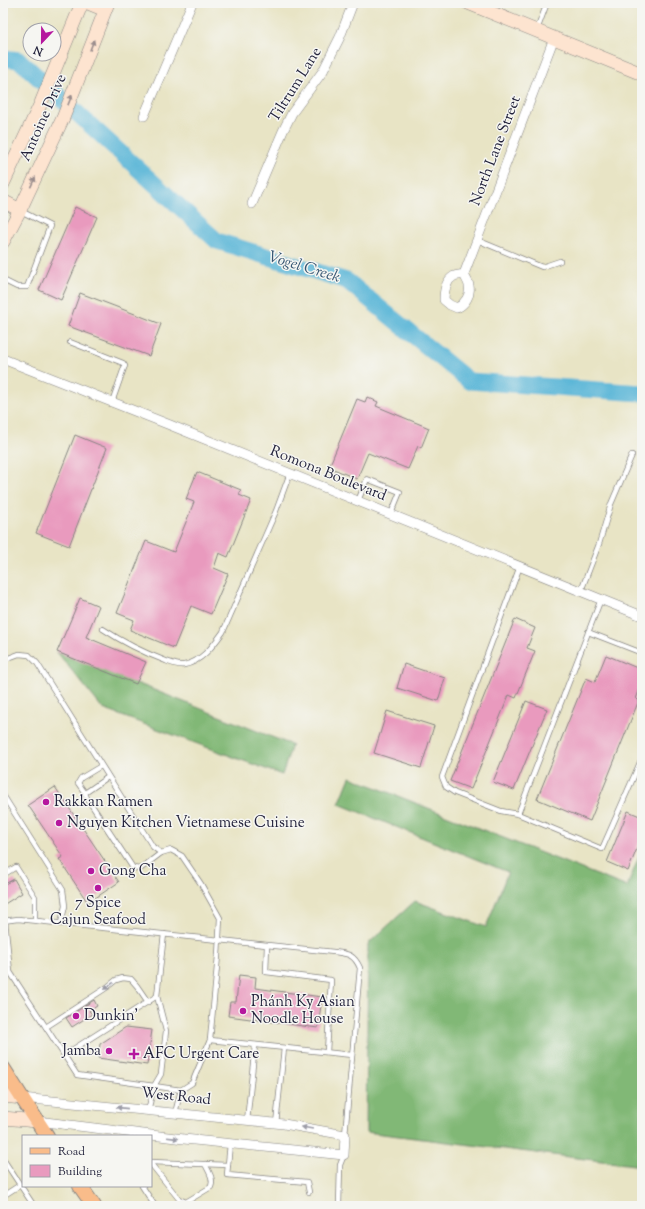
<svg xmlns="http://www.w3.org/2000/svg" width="645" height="1209" font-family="'Sorts Mill Goudy',serif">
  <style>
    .forest { fill: #81b876; stroke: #526d58 }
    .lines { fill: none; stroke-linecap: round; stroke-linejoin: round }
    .river { stroke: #59b5d7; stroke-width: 17 }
    .building { fill: #e99abe }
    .lane-casing { stroke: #858380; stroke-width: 6 }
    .street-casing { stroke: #858380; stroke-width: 10 }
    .secondary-casing { stroke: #858380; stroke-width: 14 }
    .primary-casing { stroke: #858380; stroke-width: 16 }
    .lane { stroke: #fff; stroke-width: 4.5 }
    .street { stroke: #fff; stroke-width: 9 }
    .secondary { stroke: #fde4d0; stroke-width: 13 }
    .primary { stroke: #f9bc8a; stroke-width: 14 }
    .oneway { fill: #9a8d8d }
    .oneway2 { fill: #9c9ca7 }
    .poi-dot { fill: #b5179e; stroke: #f6f6f2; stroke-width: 1.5 }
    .labels { text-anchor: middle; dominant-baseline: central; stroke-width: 3; stroke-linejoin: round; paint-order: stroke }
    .street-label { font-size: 15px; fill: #22223b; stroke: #f6f6f2 }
    .poi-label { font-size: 15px; fill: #22223b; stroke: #f6f6f2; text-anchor: start }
    .water-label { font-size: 16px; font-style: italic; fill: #355572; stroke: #f6f6f2 }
  </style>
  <rect width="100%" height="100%" fill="#f6f6f2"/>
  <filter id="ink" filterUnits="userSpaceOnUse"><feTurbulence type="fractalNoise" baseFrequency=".025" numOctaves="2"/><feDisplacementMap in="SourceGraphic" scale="8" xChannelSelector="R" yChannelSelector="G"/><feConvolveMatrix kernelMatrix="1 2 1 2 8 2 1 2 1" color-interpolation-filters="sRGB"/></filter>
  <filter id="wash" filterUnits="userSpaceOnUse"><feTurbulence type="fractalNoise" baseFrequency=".012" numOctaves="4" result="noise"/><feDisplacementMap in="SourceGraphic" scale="16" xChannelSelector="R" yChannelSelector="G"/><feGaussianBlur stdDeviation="0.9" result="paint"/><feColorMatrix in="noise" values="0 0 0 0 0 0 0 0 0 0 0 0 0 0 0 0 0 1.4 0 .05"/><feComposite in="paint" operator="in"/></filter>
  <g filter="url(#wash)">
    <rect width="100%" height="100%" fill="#e8e4c5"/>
    <g class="forest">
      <path d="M56 651 292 745 282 775 103 709Z"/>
      <path d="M350 777 627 887 642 849V1166L366 1132 368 944 415 901 486 927 508 872 339 804Z"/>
    </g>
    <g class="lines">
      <path class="river" d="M3 58 19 60 217 241 347 281 469 381 642 393"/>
    </g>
    <g id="blocks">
      <g class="building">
        <path d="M75 207 97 217 61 300 39 290Z"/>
        <path d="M80 293 161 324 149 356 68 326Z"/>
        <path d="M367 397 378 402 376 406 429 428 421 448 418 446 408 469 368 453 357 479 329 467 357 399 365 402Z"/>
        <path d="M75 435 107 448 69 546 36 533Z"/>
        <path d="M197 472 241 490 239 495 251 500 228 557 219 553 214 568 228 574 211 614 191 606 174 648 130 630 134 620 117 613 146 541 174 552 194 502 186 499Z"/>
        <path d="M80 598 99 606 86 637 146 662 136 684 57 652Z"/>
        <path d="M515 619 535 628 527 648 535 651 516 698 509 695 471 789 450 781Z"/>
        <path d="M606 655 642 670V683L636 699 639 700 590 821 537 799 586 678 595 682Z"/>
        <path d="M404 664 445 678 438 701 397 688Z"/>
        <path d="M526 701 547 709 514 790 493 782Z"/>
        <path d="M387 711 434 726 421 768 374 753Z"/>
        <path d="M55 787 119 882 88 903 59 859 63 857 28 805Z"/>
        <path d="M628 811 642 817V836L628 871 607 862Z"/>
        <path d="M14 879 22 893 3 905V885Z"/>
        <path d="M239 975 256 977 255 988 322 997 318 1028 228 1016 230 1002H236Z"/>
        <path d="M94 1000 97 1006 89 1011 92 1014 72 1027 66 1018Z"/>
        <path d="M126 1027 152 1030 147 1065 98 1058 100 1044Z"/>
      </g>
    </g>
  </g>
  <g filter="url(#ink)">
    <use href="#blocks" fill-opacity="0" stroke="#858380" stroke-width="1"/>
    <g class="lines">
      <defs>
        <g id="lane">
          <path d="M537 30 547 3"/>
          <path d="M477 240 542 267 560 261"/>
          <path d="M3 280 17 287H27L50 226 21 211"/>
          <path d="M70 342 123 363 125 366 124 368 112 402"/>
          <path d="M358 501 367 479 400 492 391 514"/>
          <path d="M581 591 599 544 611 504 632 455"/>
          <path d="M601 599 518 814 602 849 642 758"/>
          <path d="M103 629C124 643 142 652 166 661 171 663 178 666 184 665 201 662 213 646 223 632L276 511 290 473"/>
          <path d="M588 632 642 653"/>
          <path d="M3 660 19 654 29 655 37 663 153 847 161 853 171 850 182 856 201 884 220 918 218 956 210 1040 192 1083 181 1090 154 1086 161 1074 166 1031 157 996 164 934"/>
          <path d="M108 777 85 793 87 798 133 868 140 869 161 853"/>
          <path d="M85 793 78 783 81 778 101 766"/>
          <path d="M3 795 63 890 65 906 61 923"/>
          <path d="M518 814 501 811 455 793 446 787 442 777 520 566"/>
          <path d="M3 875 16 867 35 897V920"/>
          <path d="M5 920 10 972 77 1075 154 1086 148 1111"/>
          <path d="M3 921 18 919 334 952C348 954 354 954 360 968L345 1135"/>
          <path d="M267 945 266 972 331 980 327 1052"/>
          <path d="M46 1027 106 988 116 980 123 978 131 979 137 986 148 1002"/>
          <path d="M210 1040 352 1055"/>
          <path d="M64 1055 157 996"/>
          <path d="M175 1113 181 1090"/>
          <path d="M247 1121 255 1045"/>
          <path d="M276 1124 284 1048"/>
          <path d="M230 1144 227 1175 307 1182 309 1192"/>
          <path d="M3 1159 34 1206"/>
          <path d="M151 1162 228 1165"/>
          <path d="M151 1164 179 1199 186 1202 211 1187C214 1179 209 1172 205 1164"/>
          <path d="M142 1186 155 1206"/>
          <path d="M3 1196 20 1185"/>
          <path d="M339 1206 340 1165 344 1155"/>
        </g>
        <g id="street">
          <path d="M144 116 192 3"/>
          <path d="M252 204 283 131 292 113 323 71 340 37 353 3"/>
          <path d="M464 274C461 275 456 275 454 276 445 281 444 292 444 300L450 305 457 308C465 304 471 295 469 286 469 282 465 278 464 274L554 38"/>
          <path d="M3 359 170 425 642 616"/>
          <path d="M22 1098 284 1124 345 1135 344 1155 184 1139 37 1121"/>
        </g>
        <g id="secondary">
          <path d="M88 3 105 10"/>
          <path d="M468 3 642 74"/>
          <path d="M3 184 41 103 82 3"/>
          <path d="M3 201 20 210"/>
          <path d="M3 242 20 210 63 118 108 3"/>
          <path d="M3 1096 22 1098"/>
          <path d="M3 1118 37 1121"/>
        </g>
        <g id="primary">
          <path d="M3 1068 22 1098 47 1136"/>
          <path d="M80 1186 94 1206"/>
        </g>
      </defs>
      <use href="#lane" class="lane-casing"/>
      <use href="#street" class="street-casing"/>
      <use href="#secondary" class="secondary-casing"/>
      <use href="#primary" class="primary-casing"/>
      <use href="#lane" class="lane"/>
      <use href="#street" class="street"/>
      <use href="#secondary" class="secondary"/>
      <use href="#primary" class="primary"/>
    </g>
    <defs><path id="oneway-solid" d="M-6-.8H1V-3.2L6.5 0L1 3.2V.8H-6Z"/></defs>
    <g class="oneway">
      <use href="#oneway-solid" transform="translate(92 45) rotate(-69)"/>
      <use href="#oneway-solid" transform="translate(70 100) rotate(-68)"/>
      <use href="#oneway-solid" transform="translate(33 182) rotate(-65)"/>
    </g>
    <g class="oneway2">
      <use href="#oneway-solid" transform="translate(109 986) rotate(142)"/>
      <use href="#oneway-solid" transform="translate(122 1108) rotate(-174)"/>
      <use href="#oneway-solid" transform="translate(307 1128) rotate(-170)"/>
      <use href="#oneway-solid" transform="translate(173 1138) rotate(7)"/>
    </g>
  </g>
  <g class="poi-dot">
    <circle cx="46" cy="802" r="4"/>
    <circle cx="59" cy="823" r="4"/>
    <circle cx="91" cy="871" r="4"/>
    <circle cx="98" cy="888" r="4"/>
    <circle cx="243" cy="1011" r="4"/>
    <circle cx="76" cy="1016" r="4"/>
    <circle cx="109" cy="1051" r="4"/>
    <path d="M132 1048h4v4h4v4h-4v4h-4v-4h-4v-4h4z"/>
  </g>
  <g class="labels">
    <g class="street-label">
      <text transform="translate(296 85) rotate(-58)">Tiltrum Lane</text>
      <text transform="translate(44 118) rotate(-66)">Antoine Drive</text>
      <text transform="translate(496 151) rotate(-69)">North Lane Street</text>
      <text transform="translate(328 474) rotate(22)">Romona Boulevard</text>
      <text transform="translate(176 1097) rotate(6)">West Road</text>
    </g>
    <g class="poi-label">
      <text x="54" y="802">Rakkan Ramen</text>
      <text x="67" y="823">Nguyen Kitchen Vietnamese Cuisine</text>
      <text x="99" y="871">Gong Cha</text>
      <text x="98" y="903" text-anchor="middle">7 Spice<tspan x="98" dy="17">Cajun Seafood</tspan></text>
      <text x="251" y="1002">Phánh Ky Asian<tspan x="251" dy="17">Noodle House</tspan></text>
      <text x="84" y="1016">Dunkin'</text>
      <text x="101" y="1051" text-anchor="end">Jamba</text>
      <text x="143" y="1054">AFC Urgent Care</text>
    </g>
    <g class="water-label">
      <text transform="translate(304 268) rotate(17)">Vogel Creek</text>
    </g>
  </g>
  <rect width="645" height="1209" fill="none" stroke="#f6f6f2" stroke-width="16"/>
  <rect x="22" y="1135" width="130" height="52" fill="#f6f6f2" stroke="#a1a1a9"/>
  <rect x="30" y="1148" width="20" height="6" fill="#f9bc8a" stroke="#a1a1a9"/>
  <text x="58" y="1155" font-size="12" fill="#22223b">Road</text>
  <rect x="30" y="1165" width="20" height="12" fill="#e99abe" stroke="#a1a1a9"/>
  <text x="58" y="1175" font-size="12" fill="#22223b">Building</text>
  <g transform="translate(42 42) rotate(202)"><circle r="19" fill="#f6f6f2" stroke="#a1a1a9"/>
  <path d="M0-3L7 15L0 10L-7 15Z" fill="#b5179e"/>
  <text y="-6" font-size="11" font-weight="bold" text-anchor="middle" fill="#22223b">N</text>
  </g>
</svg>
